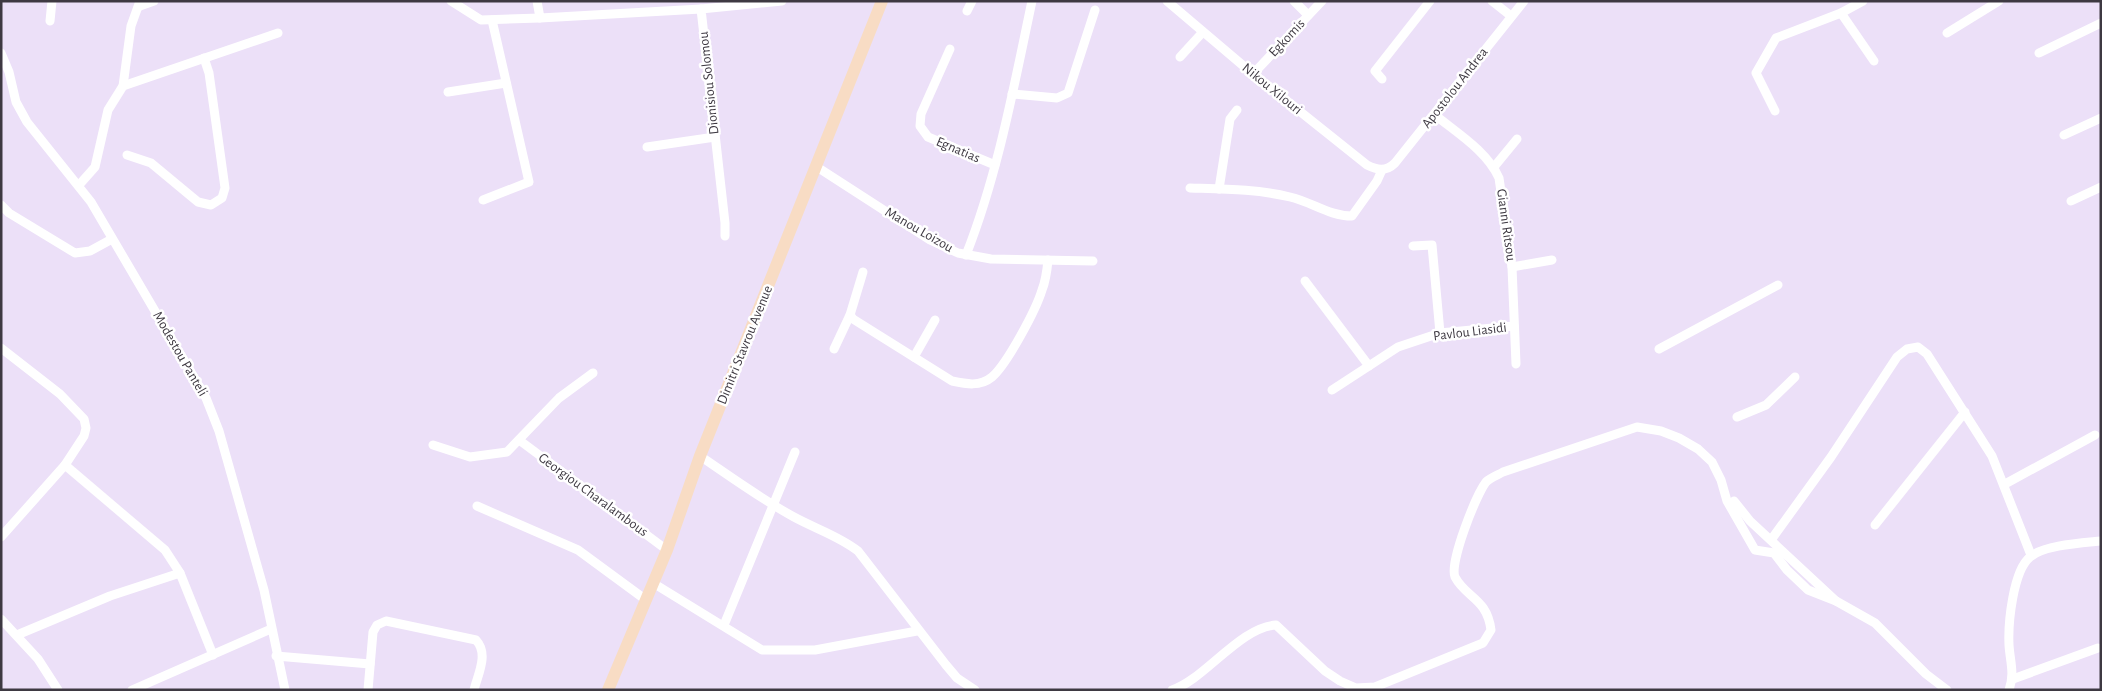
<svg xmlns="http://www.w3.org/2000/svg" width="2102" height="691" font-family="'Alegreya Sans',sans-serif">
  <style>
    .lines { fill: none; stroke-linecap: round; stroke-linejoin: round }
    .minor { stroke: #fff; stroke-width: 9 }
    .secondary { stroke: #f8dcc4; stroke-width: 12 }
    .labels { text-anchor: middle; dominant-baseline: central; stroke-width: 5; stroke-linejoin: round; paint-order: stroke }
    .street-label { font-size: 14px; fill: #3e3942; stroke: #fff }
  </style>
  <rect width="100%" height="100%" fill="#ece0f8"/>
  <g class="lines">
    <g class="minor">
      <path d="M451 1 481 20 540 18"/>
      <path d="M537 1 540 18 701 9"/>
      <path d="M1167 1 1253 74 1367 165C1377 170 1386 172 1395 163L1524 1"/>
      <path d="M1294 1 1308 15"/>
      <path d="M1492 1 1511 16"/>
      <path d="M140 6 154 1"/>
      <path d="M967 11 972 1"/>
      <path d="M1841 13 1874 61"/>
      <path d="M50 21 52 1"/>
      <path d="M1947 33 1999 1"/>
      <path d="M950 49 921 114 920 126 928 137 995 165"/>
      <path d="M1 53 9 72 16 102 27 122 91 202 206 398 219 431 264 590 285 690"/>
      <path d="M2039 53 2101 23"/>
      <path d="M1180 57 1202 33"/>
      <path d="M1253 74 1322 1"/>
      <path d="M1382 79 1375 71 1430 1"/>
      <path d="M123 86 278 33"/>
      <path d="M448 92 506 83"/>
      <path d="M1012 94 1057 98 1068 93 1095 10"/>
      <path d="M1775 111 1756 73 1776 38 1841 13 1863 1"/>
      <path d="M1435 115C1457 133 1487 151 1499 178L1512 267 1516 364"/>
      <path d="M2064 135 2101 118"/>
      <path d="M647 147 715 137"/>
      <path d="M127 155 151 163 198 202 211 205 222 198 225 188 209 73 204 58"/>
      <path d="M817 167 930 240 958 253 991 259 1093 261"/>
      <path d="M1494 167 1517 139"/>
      <path d="M79 185 95 167 108 110 123 86 131 26 140 1"/>
      <path d="M1190 188C1223 189 1257 189 1290 197 1312 202 1329 216 1352 216L1377 181 1382 170"/>
      <path d="M1219 189 1230 119 1237 110"/>
      <path d="M483 200 529 182 492 20"/>
      <path d="M2071 201 2101 187"/>
      <path d="M1 205 9 213 75 253 90 251 112 239"/>
      <path d="M725 236V223L701 9 782 1"/>
      <path d="M1413 246 1432 245 1440 333"/>
      <path d="M966 255C998 174 1014 86 1032 1"/>
      <path d="M1512 267 1552 260"/>
      <path d="M1305 281 1369 366"/>
      <path d="M850 315 853 319 952 381C966 384 980 387 992 377 1007 364 1036 310 1042 290 1046 280 1047 271 1048 260"/>
      <path d="M1 348 60 394 84 419 86 428 84 436 65 465 1 537"/>
      <path d="M834 349 850 315 863 272"/>
      <path d="M1659 349 1778 285"/>
      <path d="M914 357 935 320"/>
      <path d="M1332 390 1398 347 1440 333 1514 326"/>
      <path d="M1737 417 1766 405 1795 377"/>
      <path d="M519 440 667 550"/>
      <path d="M433 445 470 457 507 452 559 398 593 373"/>
      <path d="M700 456C731 477 761 499 794 517 816 529 839 536 858 551L946 665 957 678 975 690"/>
      <path d="M65 465 165 550 180 573"/>
      <path d="M2005 484 2095 435"/>
      <path d="M1734 501 1750 521 1836 601"/>
      <path d="M477 506 578 550 646 600"/>
      <path d="M1875 525 1965 412"/>
      <path d="M1771 540 1831 457 1897 357 1907 349 1918 347 1927 354 1992 456 2031 555"/>
      <path d="M653 583 762 650H815L917 631"/>
      <path d="M1 619 38 659 58 690"/>
      <path d="M724 625 795 452"/>
      <path d="M17 635 110 596 180 573 213 655"/>
      <path d="M276 656 370 664"/>
      <path d="M2013 679 2098 648"/>
      <path d="M132 690 271 629"/>
      <path d="M368 690 373 632 377 625 386 621 476 640C489 654 478 674 474 690"/>
      <path d="M1172 690C1204 680 1240 627 1276 625L1325 671 1340 681 1356 688 1375 687 1483 643 1491 630C1487 598 1466 598 1455 577 1449 563 1476 495 1486 482 1490 478 1498 475 1503 472L1637 427 1661 431 1679 438 1698 449 1712 462 1721 480 1727 501 1755 550 1774 553 1787 570 1808 590 1836 601 1875 623 1926 674 1947 690"/>
      <path d="M2009 690C2015 674 2010 661 2009 645 2008 623 2013 571 2030 557 2044 545 2082 543 2101 541"/>
    </g>
    <path class="secondary" d="M608 690 667 550 700 456 882 1"/>
  </g>
  <g class="labels">
    <g class="street-label">
      <text transform="translate(1287 38) rotate(-47)">Egkomis</text>
      <text transform="translate(709 83) rotate(-96)">Dionisiou Solomou</text>
      <text transform="translate(1455 88) rotate(-52)">Apostolou Andrea</text>
      <text transform="translate(1272 89) rotate(39)">Nikou Xilouri</text>
      <text transform="translate(958 150) rotate(23)">Egnatias</text>
      <text transform="translate(1506 225) rotate(82)">Gianni Ritsou</text>
      <text transform="translate(919 230) rotate(30)">Manou Loizou</text>
      <text transform="translate(1470 332) rotate(-7)">Pavlou Liasidi</text>
      <text transform="translate(745 345) rotate(-68)">Dimitri Stavrou Avenue</text>
      <text transform="translate(180 354) rotate(60)">Modestou Panteli</text>
      <text transform="translate(593 495) rotate(36)">Georgiou Charalambous</text>
    </g>
  </g>
  <rect width="2102" height="691" fill="none" stroke="#3e3942" stroke-width="5"/>
</svg>
